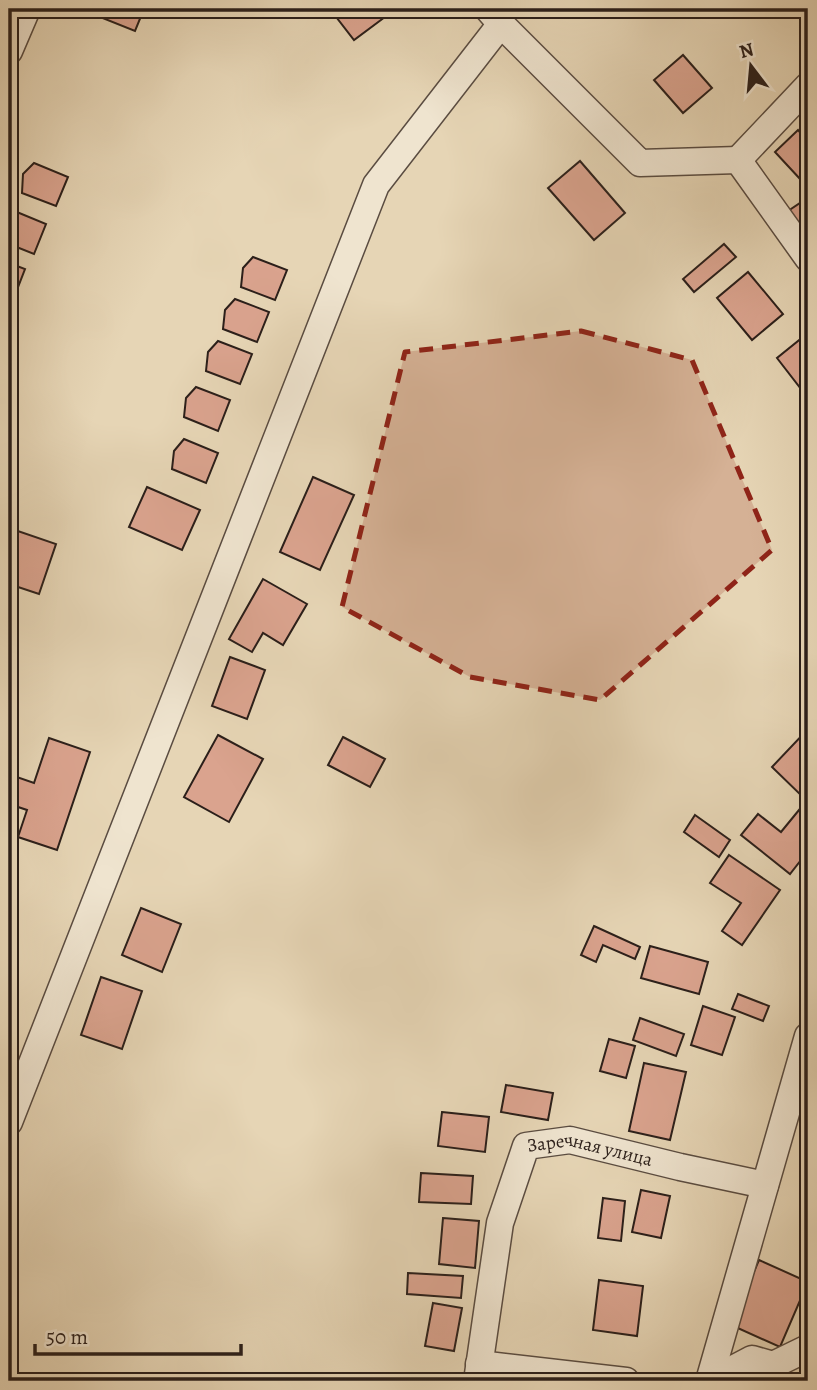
<svg xmlns="http://www.w3.org/2000/svg" width="817" height="1390" font-family="Alegreya,serif">
  <style>
    .building { fill: #daa38e; stroke: #2b1f1a; stroke-width: 2 }
    .lines { fill: none; stroke-linecap: round; stroke-linejoin: round }
    .minor-casing { stroke: #5a4c41; stroke-width: 29 }
    .minor { stroke: #efe4cf; stroke-width: 26 }
    .marked { fill: #8f2418; fill-opacity: 0.2; stroke: #8f2418; stroke-width: 5; stroke-dasharray: 14 9; stroke-linejoin: round }
    .labels { text-anchor: middle; dominant-baseline: central; stroke-width: 5; stroke-linejoin: round; paint-order: stroke }
    .street-label { font-size: 19px; fill: #2b1f1a; stroke: #efe4cf }
  </style>
  <rect width="100%" height="100%" fill="#e6d5b5"/>
  <filter id="stains"><feTurbulence type="fractalNoise" baseFrequency=".00286" numOctaves="4"/><feColorMatrix values="0 0 0 0 .2 0 0 0 0 .09 0 0 0 0 .02 0 0 0 .5 -.17"/></filter>
  <radialGradient id="worn" r=".72"><stop offset=".6" stop-color="#630" stop-opacity="0"/><stop offset="1" stop-color="#630" stop-opacity=".3"/></radialGradient>
  <g class="building">
    <path d="M98 9H144L135 31 95 15Z"/>
    <path d="M330 9H392L393 11 354 40Z"/>
    <path d="M683 55 712 88 683 113 654 80Z"/>
    <path d="M808 129V174L801 180 775 152 798 130 802 135Z"/>
    <path d="M580 161 625 213 594 240 548 188Z"/>
    <path d="M34 163 68 177 56 206 22 193 23 174Z"/>
    <path d="M806 199 808 202V234L805 236 788 211Z"/>
    <path d="M12 210 46 224 34 254 9 244V214Z"/>
    <path d="M724 244 736 257 694 292 683 279Z"/>
    <path d="M253 257 287 270 275 300 241 287 243 268Z"/>
    <path d="M9 263 25 269 13 300 9 298Z"/>
    <path d="M748 272 783 314 752 340 717 298Z"/>
    <path d="M235 299 269 312 257 342 223 329 225 310Z"/>
    <path d="M803 337 808 344V398L777 358Z"/>
    <path d="M218 341 252 354 240 384 206 371 208 352Z"/>
    <path d="M196 387 230 400 218 431 184 417 186 398Z"/>
    <path d="M184 439 218 453 206 483 172 469 174 451Z"/>
    <path d="M313 477 354 495 320 570 280 552Z"/>
    <path d="M147 487 200 510 182 550 129 527Z"/>
    <path d="M9 528 56 544 39 594 9 584Z"/>
    <path d="M263 579 307 604 283 645 263 633 252 652 229 639Z"/>
    <path d="M230 657 265 670 247 719 212 706Z"/>
    <path d="M808 729V802L772 767Z"/>
    <path d="M218 735 263 759 229 822 184 797Z"/>
    <path d="M343 737 385 759 370 787 328 765Z"/>
    <path d="M49 738 90 752 57 850 18 837 27 810 9 804V792L14 776 34 783Z"/>
    <path d="M799 810 808 817V851L790 874 741 835 758 814 781 832Z"/>
    <path d="M695 815 730 840 719 857 684 832Z"/>
    <path d="M729 855 780 890 742 945 722 931 741 903 710 883Z"/>
    <path d="M141 908 181 924 162 972 122 955Z"/>
    <path d="M594 926 640 947 635 959 603 945 596 962 581 955Z"/>
    <path d="M650 946 708 962 699 994 641 978Z"/>
    <path d="M101 977 142 991 122 1049 81 1035Z"/>
    <path d="M738 994 769 1006 763 1021 732 1009Z"/>
    <path d="M703 1006 735 1017 722 1055 691 1045Z"/>
    <path d="M640 1018 684 1034 676 1056 633 1040Z"/>
    <path d="M609 1039 635 1046 626 1078 600 1071Z"/>
    <path d="M644 1063 686 1072 670 1140 629 1131Z"/>
    <path d="M506 1085 553 1093 548 1120 501 1112Z"/>
    <path d="M442 1112 489 1117 485 1152 438 1146Z"/>
    <path d="M421 1173 473 1176 471 1204 419 1202Z"/>
    <path d="M641 1190 670 1196 661 1238 632 1232Z"/>
    <path d="M603 1198 625 1201 621 1241 598 1238Z"/>
    <path d="M443 1218 479 1221 475 1268 439 1264Z"/>
    <path d="M759 1260 808 1282 780 1347 731 1325Z"/>
    <path d="M408 1273 463 1276 461 1298 407 1294Z"/>
    <path d="M599 1280 643 1286 637 1336 593 1330Z"/>
    <path d="M433 1303 462 1308 454 1351 425 1346Z"/>
  </g>
  <g class="lines">
    <defs>
      <g id="minor">
        <path d="M488 9 501 24 640 163 738 160"/>
        <path d="M9 51 27 9"/>
        <path d="M808 86 738 160 808 258"/>
        <path d="M9 1122 376 185 501 24"/>
        <path d="M479 1364 626 1381"/>
        <path id="s1" d="M477 1381 500 1223 526 1146 570 1140 680 1167 765 1185"/>
        <path d="M709 1381 808 1036"/>
        <path d="M726 1381 733 1369 752 1359 773 1365 808 1348"/>
      </g>
    </defs>
    <use href="#minor" class="minor-casing"/>
    <use href="#minor" class="minor"/>
  </g>
  <path class="marked" d="M581 331 692 360 772 550 600 700 470 677 342 607 405 352Z"/>
  <g class="labels">
    <g class="street-label">
      <text stroke="none"><textPath href="#s1" startOffset="306">Заречная улица</textPath></text>
    </g>
  </g>
  <rect width="817" height="1390" fill="none" stroke="#e6d5b5" stroke-width="35"/>
  <rect x="10" y="10" width="796" height="1369" fill="none" stroke="#2b1f1a" stroke-width="3.5"/>
  <rect x="18" y="18" width="782" height="1355" fill="none" stroke="#2b1f1a" stroke-width="2"/>
  <g transform="translate(751 66) rotate(344)" stroke="#efe4cf" stroke-width="5" paint-order="stroke">
  <path d="M0-5L12 26L0 18L-12 26Z" fill="#2b1f1a"/>
  <text y="-10" font-size="19" font-weight="bold" text-anchor="middle" fill="#2b1f1a">N</text>
  </g>
  <path d="M35 1344v10h206v-10" fill="none" stroke="#2b1f1a" stroke-width="3.5"/>
  <text x="46" y="1344" font-size="21" fill="#2b1f1a" stroke="#efe4cf" stroke-width="5" paint-order="stroke">50 m</text>
  <rect width="100%" height="100%" filter="url(#stains)"/>
  <rect width="100%" height="100%" fill="url(#worn)"/>
</svg>
